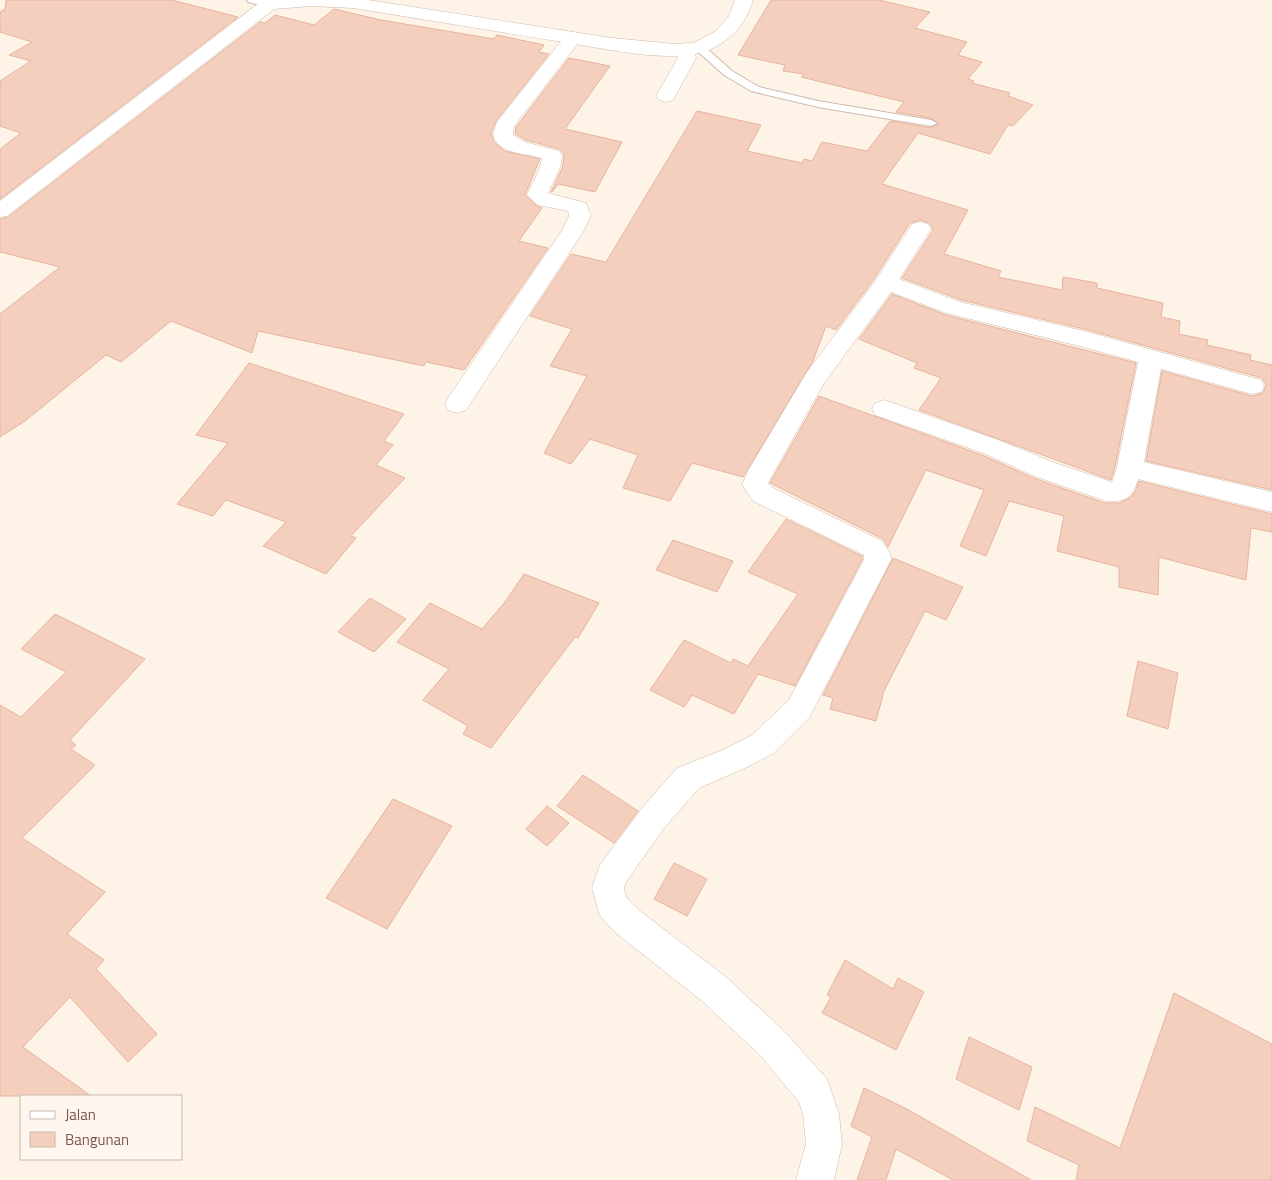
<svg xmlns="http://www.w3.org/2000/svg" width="1272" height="1180" font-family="'Titillium Web',sans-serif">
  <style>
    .building { fill: #f4cfbe; stroke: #e7b49d }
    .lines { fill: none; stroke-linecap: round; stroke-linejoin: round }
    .service-casing { stroke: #d0b9ac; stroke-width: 2 }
    .minor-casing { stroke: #d0b9ac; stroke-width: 1 }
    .tertiary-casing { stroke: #d0b9ac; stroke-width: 1 }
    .service { fill: #fff; fill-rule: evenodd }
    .minor { fill: #fff; fill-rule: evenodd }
    .tertiary { fill: #fff; fill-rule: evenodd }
  </style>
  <rect width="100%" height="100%" fill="#fdf3e7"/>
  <g class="building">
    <path d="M6 0H172L238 17 0 199V149L21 133 0 126V81L31 61 9 55 32 42 0 32V12L5 9Z"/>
    <path d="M771 0H879L930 12 915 28 967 42 958 55 982 62 968 79 974 81 972 83 1010 93 1008 96 1033 105 1013 126 1008 125 990 154 918 133 882 184 968 210 944 254 1001 271 998 277 1062 290 1063 277 1097 283V288L1163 303 1161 317 1180 321 1179 334 1208 340 1207 345 1251 355 1250 360 1272 365V490L1146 461 1162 371 1252 396 1263 393 1266 385 1262 378 1084 329 961 300 902 278 933 230 930 223 920 220 910 223 872 282 836 330 826 326 813 361 743 477 692 463 670 501 623 488 638 455 590 439 571 464 544 453 587 376 550 366 572 329 530 316 571 254 606 262 697 111 761 125 747 151 802 163 804 159 812 161 822 142 867 151 890 121 931 128 939 124 931 118 896 112 904 102 801 77 804 74 783 71 785 65 738 55Z"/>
    <path d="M334 9 381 20 494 39 497 35 544 45 539 52 549 54 496 121 491 133 494 142 505 151 540 159 525 195 537 206 542 208 519 241 548 248 464 370 426 362 424 366 258 331 252 353 171 321 121 362 106 355 25 421 0 437V314L60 267 0 252V219L8 217 260 22 265 23 275 15 314 25Z"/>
    <path d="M569 58 610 66 565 129 622 142 595 192 558 184 552 192H551L563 166 564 154 559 149 526 140 515 134 516 127Z"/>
    <path d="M892 294 946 315 1136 363 1115 467 1111 480 919 410 941 378 914 368 917 363 859 339Z"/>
    <path d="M249 363 404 414 384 441 393 445 376 465 405 478 351 536 356 538 326 574 263 546 286 522 226 500 213 516 177 504 228 443 196 435Z"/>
    <path d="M819 396 982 455 1036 479 1105 503H1119L1128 499 1135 492 1139 481 1272 514V532L1251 528 1246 580 1159 557 1158 595 1119 587V567L1057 551 1064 516 1009 501 986 556 960 546 984 490 926 470 888 547 883 539 770 483Z"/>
    <path d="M786 519 862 556V560L795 686 758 674 734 714 692 695 684 707 650 690 684 640 731 663 733 659 748 666 798 594 748 572Z"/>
    <path d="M673 540 733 561 717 592 656 570Z"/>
    <path d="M893 558 963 587 946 620 925 611 884 691 876 721 830 709 833 698 823 695Z"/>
    <path d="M524 574 599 603 578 638 575 637 491 748 463 734 468 726 423 700 449 669 397 642 430 603 482 629 505 602Z"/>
    <path d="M370 598 406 619 374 652 338 632Z"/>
    <path d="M55 614 145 659 70 740 76 745 71 749 95 765 22 838 105 892 67 934 104 960 96 969 157 1034 128 1062 70 997 23 1047 91 1096H0V705L21 717 66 672 21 649Z"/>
    <path d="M1138 661 1178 673 1168 729 1127 716Z"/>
    <path d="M583 775 638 811 614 843 557 806Z"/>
    <path d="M393 799 452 826 387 929 326 898Z"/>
    <path d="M547 806 569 823 547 846 526 829Z"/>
    <path d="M674 863 707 879 687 916 654 899Z"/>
    <path d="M845 960 893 989 898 978 924 992 896 1050 822 1013 831 997 827 995Z"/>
    <path d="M1174 993 1272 1044V1180H1076L1079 1165 1027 1141 1035 1107 1120 1148Z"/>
    <path d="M969 1037 1032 1067 1019 1110 956 1079Z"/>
    <path d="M864 1088 907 1109 1031 1180H953L896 1149 886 1180H857L872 1137 851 1126Z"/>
  </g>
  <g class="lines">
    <defs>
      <g id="service">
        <path d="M247 0H265L274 4 269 7 248 2Z"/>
        <path d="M699 44 703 45 732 71 759 87 818 101 931 120 937 123 931 126 818 107 751 91 724 75 695 49 694 47 695 45Z"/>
      </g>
      <g id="minor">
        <path d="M573 33 579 34 582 38 514 126 513 135 525 142 559 151 562 155 561 165 548 193 586 203 591 216 583 232 466 410 457 413 448 410 445 404 448 398 561 232 569 216 568 211 538 205 527 195 539 170 542 158C526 153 497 154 493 134L497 122 567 34Z"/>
        <path d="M686 43 692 45 696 58 673 100 666 102 659 100 656 96 678 58 677 49 680 45Z"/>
        <path d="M920 222 928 224 931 229 899 279 960 302 1084 331 1261 380 1264 386 1261 392 1252 394 1161 369 1144 462 1272 492V512L1138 479C1132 498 1127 502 1106 501L1037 477 983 453 875 415 872 409 875 403 884 400 893 403 1001 441 1055 463 1112 482 1117 467 1138 362 1083 347 946 313 891 292 824 383 768 483 771 487 882 541 890 553 891 560 809 718 774 753 745 768 699 788 664 828 626 882 624 888 626 897 640 911 726 977 784 1031 827 1079 839 1114 842 1144 834 1180H796L806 1144 803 1114 799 1102 760 1055 702 1001 616 933 600 916 592 888 600 865 642 808 677 768 723 750 752 735 789 700 864 560V555L753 501 742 485 748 471 807 372 874 283 912 224Z"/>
      </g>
      <path id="tertiary" d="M263 0H368L612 38 675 44 694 43 716 31 729 16 735 0H753C746 24 730 42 706 51 668 64 603 48 563 42 493 31 423 19 353 8L312 6 274 9 7 216 0 217V201Z"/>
    </defs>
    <use href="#service" class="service-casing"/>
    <use href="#minor" class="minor-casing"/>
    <use href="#tertiary" class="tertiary-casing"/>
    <use href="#service" class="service"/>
    <use href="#minor" class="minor"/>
    <use href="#tertiary" class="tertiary"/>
  </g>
  <rect x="20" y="1095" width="162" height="65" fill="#fff7ef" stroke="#c9b7ad"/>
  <rect x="30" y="1111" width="25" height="8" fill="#ffffff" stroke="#c9b7ad"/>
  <text x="65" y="1120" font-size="15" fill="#79574a">Jalan</text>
  <rect x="30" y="1132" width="25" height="15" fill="#f4cfbe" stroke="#c9b7ad"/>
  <text x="65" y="1145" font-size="15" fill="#79574a">Bangunan</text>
</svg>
